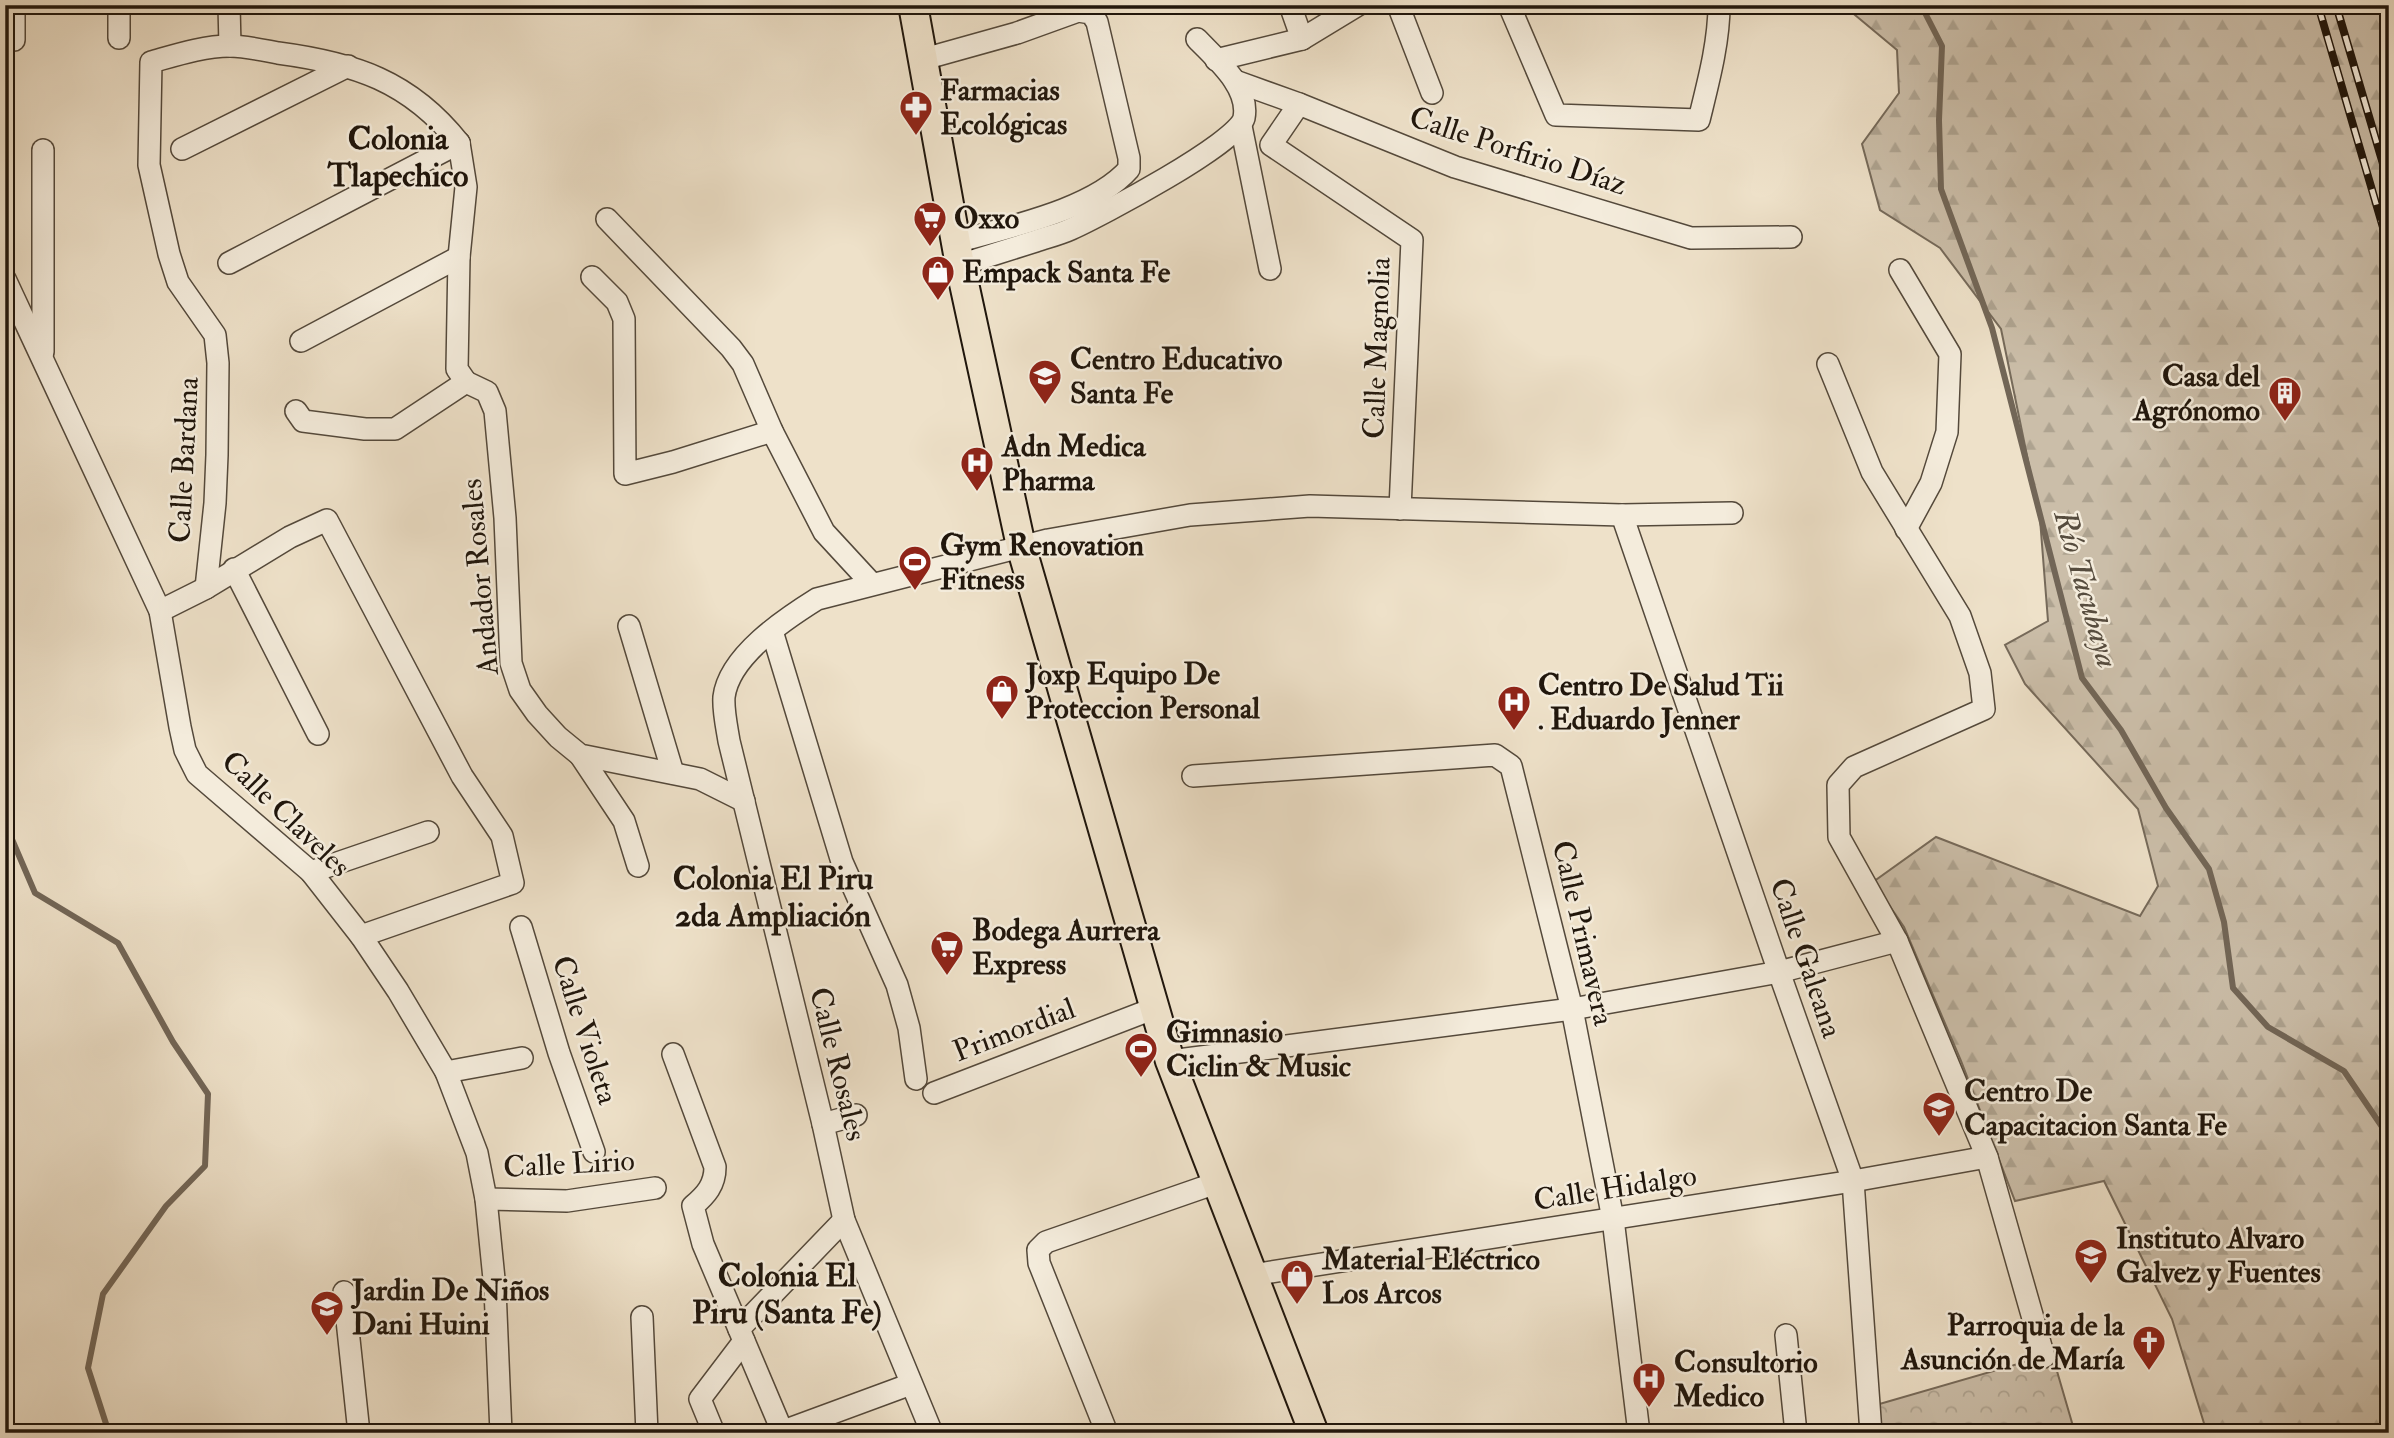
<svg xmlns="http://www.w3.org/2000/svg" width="2394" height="1438" font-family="'IM FELL Double Pica',serif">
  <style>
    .forest { fill: url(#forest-firs); stroke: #766a5a; stroke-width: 2 }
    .park { fill: url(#park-crowns); stroke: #766a5a; stroke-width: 2 }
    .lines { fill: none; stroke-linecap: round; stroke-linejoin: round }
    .stream { stroke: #726657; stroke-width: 6 }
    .minor-casing { stroke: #54493b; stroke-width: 24 }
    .major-casing { stroke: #20160c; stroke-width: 32 }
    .minor { stroke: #f4ecdc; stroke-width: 21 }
    .major { stroke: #eee1c9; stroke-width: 28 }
    .rail-casing { stroke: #20160c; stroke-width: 8 }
    .rail { stroke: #f4ecdc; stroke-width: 5; stroke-dasharray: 16; stroke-linecap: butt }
    .labels { text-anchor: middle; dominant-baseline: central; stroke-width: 5; stroke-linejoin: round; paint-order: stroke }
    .poi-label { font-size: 30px; font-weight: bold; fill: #20160c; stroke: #f4ecdc; text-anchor: start }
    .street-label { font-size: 30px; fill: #20160c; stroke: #f4ecdc }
    .neighbourhood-label { font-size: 32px; font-weight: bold; fill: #20160c; stroke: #f4ecdc }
    .water-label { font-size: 32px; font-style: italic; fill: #564c3e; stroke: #f4ecdc }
  </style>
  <defs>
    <pattern id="forest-firs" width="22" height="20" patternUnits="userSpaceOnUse" patternTransform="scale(1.75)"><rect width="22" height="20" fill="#cbbea9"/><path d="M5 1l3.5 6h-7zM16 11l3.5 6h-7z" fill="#aea390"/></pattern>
    <pattern id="park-crowns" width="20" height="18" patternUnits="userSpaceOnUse" patternTransform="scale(1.75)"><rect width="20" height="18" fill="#cbbea9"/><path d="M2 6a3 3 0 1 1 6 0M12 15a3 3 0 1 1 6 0" fill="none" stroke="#aea390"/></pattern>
  </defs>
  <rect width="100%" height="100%" fill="#eee1c9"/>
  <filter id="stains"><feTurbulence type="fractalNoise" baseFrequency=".00286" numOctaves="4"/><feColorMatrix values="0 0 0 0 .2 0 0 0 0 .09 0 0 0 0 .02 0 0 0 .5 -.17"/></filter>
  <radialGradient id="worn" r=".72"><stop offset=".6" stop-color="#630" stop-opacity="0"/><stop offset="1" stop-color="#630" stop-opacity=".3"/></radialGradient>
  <path class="forest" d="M1843 5H2389V1433H2207L2172 1319 2104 1181 2015 1201 1961 1061 1904 927 1873 882 1936 837 2140 916 2158 886 2138 809 2025 684 2005 645 2048 621 2040 519 2001 329 1940 248 1880 210 1862 144 1899 93 1897 50Z"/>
  <path class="park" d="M2052 1354 2075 1433H1878L1876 1405Z"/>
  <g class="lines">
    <g class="stream">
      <path d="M1921 5 1942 46 1939 120 1941 189 1992 328 2082 678 2121 730 2166 808 2209 869 2224 922 2233 988 2268 1027 2344 1071 2389 1137"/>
      <path d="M5 823 35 893 118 943 173 1042 208 1094 205 1166 166 1206 103 1294 88 1368 109 1433"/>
    </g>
    <defs>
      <g id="minor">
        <path d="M229 5 230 46"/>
        <path d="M1290 5 1302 39"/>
        <path d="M1398 5 1432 93"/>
        <path d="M1509 5 1556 115 1699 120C1708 83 1719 43 1719 5"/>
        <path d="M119 38V5"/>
        <path d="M5 40H14V5"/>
        <path d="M924 59 1017 33 1078 11 1091 13 1097 22 1129 158V169C1093 210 1008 227 956 242"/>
        <path d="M1216 60 1302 39 1358 5"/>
        <path d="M1235 81 1299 104 1455 167 1691 238 1791 237"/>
        <path d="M1299 104 1271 145 1412 240 1400 509"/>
        <path d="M1241 126 1270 269"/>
        <path d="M459 143 466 187 459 257 457 369 466 382"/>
        <path d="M182 149 348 66"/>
        <path d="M43 150V352"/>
        <path d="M607 219 731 348 743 364 772 431 824 532 872 584"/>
        <path d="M229 263 459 143"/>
        <path d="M960 265C985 257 1011 249 1036 241 1048 237 1060 234 1071 229 1100 216 1238 143 1244 118 1250 87 1216 59 1197 39"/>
        <path d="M1900 270 1950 354 1947 432 1931 483 1906 529"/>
        <path d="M592 277 617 302 624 319 625 474 673 462 772 431"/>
        <path d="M5 279 160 611 180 727 185 750 197 774 311 872 361 936 398 991 446 1072 477 1153 486 1199 495 1289 501 1433"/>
        <path d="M301 341 459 257"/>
        <path d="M1828 364 1872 472 1960 616 1980 673 1984 709 1854 767 1838 785 1839 837 1897 941 1987 1157 2044 1357"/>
        <path d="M466 382 487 392 495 411 505 518 511 663 520 690 537 714 558 737 580 755 700 779 744 801"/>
        <path d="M296 411 303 421 365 429H395L466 382"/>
        <path d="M1622 515 1779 972 1853 1181 1871 1433"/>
        <path d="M234 569 318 734"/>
        <path d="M206 588 215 503 217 455 218 363 215 335 178 282 169 254 149 165 151 62C176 55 203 46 230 46 245 46 262 50 278 53 354 63 410 81 459 143"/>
        <path d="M160 611 206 588 290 537 327 520 462 776 502 836 513 883 361 936"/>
        <path d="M629 626 673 773"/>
        <path d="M772 631 842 862 897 985 909 1028 916 1079"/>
        <path d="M580 755 624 821 638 866"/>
        <path d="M1193 776 1495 755 1511 766 1572 1009 1613 1219 1639 1433"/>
        <path d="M311 872 428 832"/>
        <path d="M521 927 559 1053 594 1152"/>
        <path d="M673 1054 715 1167C715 1185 706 1195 693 1206L703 1244 783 1433"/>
        <path d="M1170 1061 1572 1009 1779 972 1897 941"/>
        <path d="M446 1072 522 1058"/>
        <path d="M934 1093 1155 1008"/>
        <path d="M823 1124 856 1115"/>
        <path d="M486 1199 567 1201 655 1188"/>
        <path d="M1252 1275 1853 1181 1987 1157"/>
        <path d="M344 1292 359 1433"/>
        <path d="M642 1317 647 1433"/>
        <path d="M739 1329 844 1220"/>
        <path d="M1786 1335 1796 1433"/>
        <path d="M714 1433 700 1399 744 1341"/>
        <path d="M778 1433 911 1384"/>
        <path d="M932 1433 844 1220 823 1124 729 741C727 728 723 711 724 697 729 656 785 619 817 599L1048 540 1190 515 1310 506 1622 515 1732 513"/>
        <path d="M1107 1433 1039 1263 1038 1250 1046 1242 1216 1183"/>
      </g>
      <path id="major" d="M913 5 960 265 1021 546 1170 1061 1314 1433"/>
    </defs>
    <use href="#minor" class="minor-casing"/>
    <use href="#major" class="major-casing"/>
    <use href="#minor" class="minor"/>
    <use href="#major" class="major"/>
    <defs>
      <g id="rail">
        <path d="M2318 5 2389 248"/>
        <path d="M2336 5 2389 184"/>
      </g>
    </defs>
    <use href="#rail" class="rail-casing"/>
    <use href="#rail" class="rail"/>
  </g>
  <defs>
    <symbol id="pharmacy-pin" viewBox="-11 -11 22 30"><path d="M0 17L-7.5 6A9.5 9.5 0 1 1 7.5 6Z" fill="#8f2418" stroke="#f4ecdc"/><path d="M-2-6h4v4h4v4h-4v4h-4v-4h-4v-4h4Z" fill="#fff"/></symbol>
    <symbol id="supermarket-pin" viewBox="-11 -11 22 30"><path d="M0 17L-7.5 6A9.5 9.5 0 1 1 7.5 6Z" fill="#8f2418" stroke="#f4ecdc"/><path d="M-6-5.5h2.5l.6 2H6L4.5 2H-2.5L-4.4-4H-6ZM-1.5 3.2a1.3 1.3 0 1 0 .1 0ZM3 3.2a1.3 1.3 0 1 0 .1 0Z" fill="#fff"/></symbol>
    <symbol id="shop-pin" viewBox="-11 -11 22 30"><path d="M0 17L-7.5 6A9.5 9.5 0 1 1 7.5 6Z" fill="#8f2418" stroke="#f4ecdc"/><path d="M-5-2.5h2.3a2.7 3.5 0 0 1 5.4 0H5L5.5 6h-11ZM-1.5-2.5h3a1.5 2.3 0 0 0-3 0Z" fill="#fff"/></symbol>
    <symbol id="school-pin" viewBox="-11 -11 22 30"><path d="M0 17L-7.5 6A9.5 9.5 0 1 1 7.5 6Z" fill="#8f2418" stroke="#f4ecdc"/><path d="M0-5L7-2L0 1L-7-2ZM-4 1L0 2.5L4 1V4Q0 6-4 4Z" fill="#fff"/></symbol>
    <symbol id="building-pin" viewBox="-11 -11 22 30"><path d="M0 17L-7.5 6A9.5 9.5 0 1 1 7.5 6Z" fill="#8f2418" stroke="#f4ecdc"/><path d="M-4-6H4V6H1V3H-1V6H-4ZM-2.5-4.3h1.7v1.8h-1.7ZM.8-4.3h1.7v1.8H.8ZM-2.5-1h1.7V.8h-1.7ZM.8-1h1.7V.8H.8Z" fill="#fff"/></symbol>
    <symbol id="hospital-pin" viewBox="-11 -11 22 30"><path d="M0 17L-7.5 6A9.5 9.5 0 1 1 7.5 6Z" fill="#8f2418" stroke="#f4ecdc"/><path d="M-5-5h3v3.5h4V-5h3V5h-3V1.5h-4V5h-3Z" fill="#fff"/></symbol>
    <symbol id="stadium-pin" viewBox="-11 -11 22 30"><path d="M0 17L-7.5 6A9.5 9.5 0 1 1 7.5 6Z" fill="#8f2418" stroke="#f4ecdc"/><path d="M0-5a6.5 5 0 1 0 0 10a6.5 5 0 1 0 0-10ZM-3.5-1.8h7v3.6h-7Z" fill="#fff"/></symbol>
    <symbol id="university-pin" viewBox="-11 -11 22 30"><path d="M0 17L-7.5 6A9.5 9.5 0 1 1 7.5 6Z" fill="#8f2418" stroke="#f4ecdc"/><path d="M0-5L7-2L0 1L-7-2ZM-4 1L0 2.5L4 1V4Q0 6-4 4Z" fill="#fff"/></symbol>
    <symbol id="church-pin" viewBox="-11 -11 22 30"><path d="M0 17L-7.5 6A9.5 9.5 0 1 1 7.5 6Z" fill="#8f2418" stroke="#f4ecdc"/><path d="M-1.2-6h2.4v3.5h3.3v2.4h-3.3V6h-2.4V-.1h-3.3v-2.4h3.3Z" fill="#fff"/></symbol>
  </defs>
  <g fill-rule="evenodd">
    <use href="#pharmacy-pin" x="897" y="88" width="38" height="52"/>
    <use href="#supermarket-pin" x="911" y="199" width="38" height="52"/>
    <use href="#shop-pin" x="919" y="253" width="38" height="52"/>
    <use href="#school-pin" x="1026" y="357" width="38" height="52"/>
    <use href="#building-pin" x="2266" y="374" width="38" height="52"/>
    <use href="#hospital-pin" x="958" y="444" width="38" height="52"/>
    <use href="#stadium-pin" x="896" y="543" width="38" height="52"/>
    <use href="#shop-pin" x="983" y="672" width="38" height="52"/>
    <use href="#hospital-pin" x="1495" y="683" width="38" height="52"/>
    <use href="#supermarket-pin" x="928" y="928" width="38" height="52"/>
    <use href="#stadium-pin" x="1122" y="1030" width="38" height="52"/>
    <use href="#university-pin" x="1920" y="1089" width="38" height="52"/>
    <use href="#school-pin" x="2072" y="1236" width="38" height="52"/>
    <use href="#shop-pin" x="1278" y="1257" width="38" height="52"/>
    <use href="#school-pin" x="308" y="1288" width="38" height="52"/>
    <use href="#church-pin" x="2130" y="1323" width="38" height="52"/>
    <use href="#hospital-pin" x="1630" y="1360" width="38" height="52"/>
  </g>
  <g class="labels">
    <g class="poi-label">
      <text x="940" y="90">Farmacias<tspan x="940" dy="34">Ecológicas</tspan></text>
      <text x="954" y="218">Oxxo</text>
      <text x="962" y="272">Empack Santa Fe</text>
      <text x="1070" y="359">Centro Educativo<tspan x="1070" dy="34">Santa Fe</tspan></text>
      <text x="2260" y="376" text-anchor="end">Casa del<tspan x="2260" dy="34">Agrónomo</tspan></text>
      <text x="1002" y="446">Adn Medica<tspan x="1002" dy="34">Pharma</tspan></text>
      <text x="940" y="545">Gym Renovation<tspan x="940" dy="34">Fitness</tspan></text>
      <text x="1026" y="674">Joxp Equipo De<tspan x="1026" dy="34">Proteccion Personal</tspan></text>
      <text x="1538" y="685">Centro De Salud Tii<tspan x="1538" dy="34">. Eduardo Jenner</tspan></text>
      <text x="972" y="930">Bodega Aurrera<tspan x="972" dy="34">Express</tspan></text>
      <text x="1166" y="1032">Gimnasio<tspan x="1166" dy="34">Ciclin &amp; Music</tspan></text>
      <text x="1964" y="1091">Centro De<tspan x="1964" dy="34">Capacitacion Santa Fe</tspan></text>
      <text x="2116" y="1238">Instituto Alvaro<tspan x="2116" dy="34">Galvez y Fuentes</tspan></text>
      <text x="1322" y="1259">Material Eléctrico<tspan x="1322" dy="34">Los Arcos</tspan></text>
      <text x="352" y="1290">Jardin De Niños<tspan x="352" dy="34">Dani Huini</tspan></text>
      <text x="2124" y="1325" text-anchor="end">Parroquia de la<tspan x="2124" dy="34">Asunción de María</tspan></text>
      <text x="1674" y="1362">C0nsultorio<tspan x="1674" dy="34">Medico</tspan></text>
    </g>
    <g class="street-label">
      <text transform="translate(1518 151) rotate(18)">Calle Porfirio Díaz</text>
      <text transform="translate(1377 348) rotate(-88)">Calle Magnolia</text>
      <text transform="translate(184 460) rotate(-87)">Calle Bardana</text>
      <text transform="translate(480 577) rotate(-95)">Andador Rosales</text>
      <text transform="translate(286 814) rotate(44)">Calle Claveles</text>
      <text transform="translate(1583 933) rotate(77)">Calle Primavera</text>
      <text transform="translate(1806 958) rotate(71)">Calle Galeana</text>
      <text transform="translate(585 1030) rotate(72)">Calle Violeta</text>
      <text transform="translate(1014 1030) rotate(-21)">Primordial</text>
      <text transform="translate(838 1064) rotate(76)">Calle Rosales</text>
      <text transform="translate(569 1164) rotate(-3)">Calle Lirio</text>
      <text transform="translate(1615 1188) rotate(-9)">Calle Hidalgo</text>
    </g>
    <g class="neighbourhood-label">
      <text x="398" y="139">Colonia<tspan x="398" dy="37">Tlapechico</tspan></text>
      <text x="773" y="879">Colonia El Piru<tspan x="773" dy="37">2da Ampliación</tspan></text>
      <text x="787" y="1276">Colonia El<tspan x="787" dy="37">Piru (Santa Fe)</tspan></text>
    </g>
    <g class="water-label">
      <text transform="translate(2086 589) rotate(74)">Río Tacubaya</text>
    </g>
  </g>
  <rect width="2394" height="1438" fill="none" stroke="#eee1c9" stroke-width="28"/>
  <rect x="7" y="7" width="2380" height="1424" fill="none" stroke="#20160c" stroke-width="3.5"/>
  <rect x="14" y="14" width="2366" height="1410" fill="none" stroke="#20160c" stroke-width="2"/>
  <rect width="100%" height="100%" filter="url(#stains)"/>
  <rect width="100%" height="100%" fill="url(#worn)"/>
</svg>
